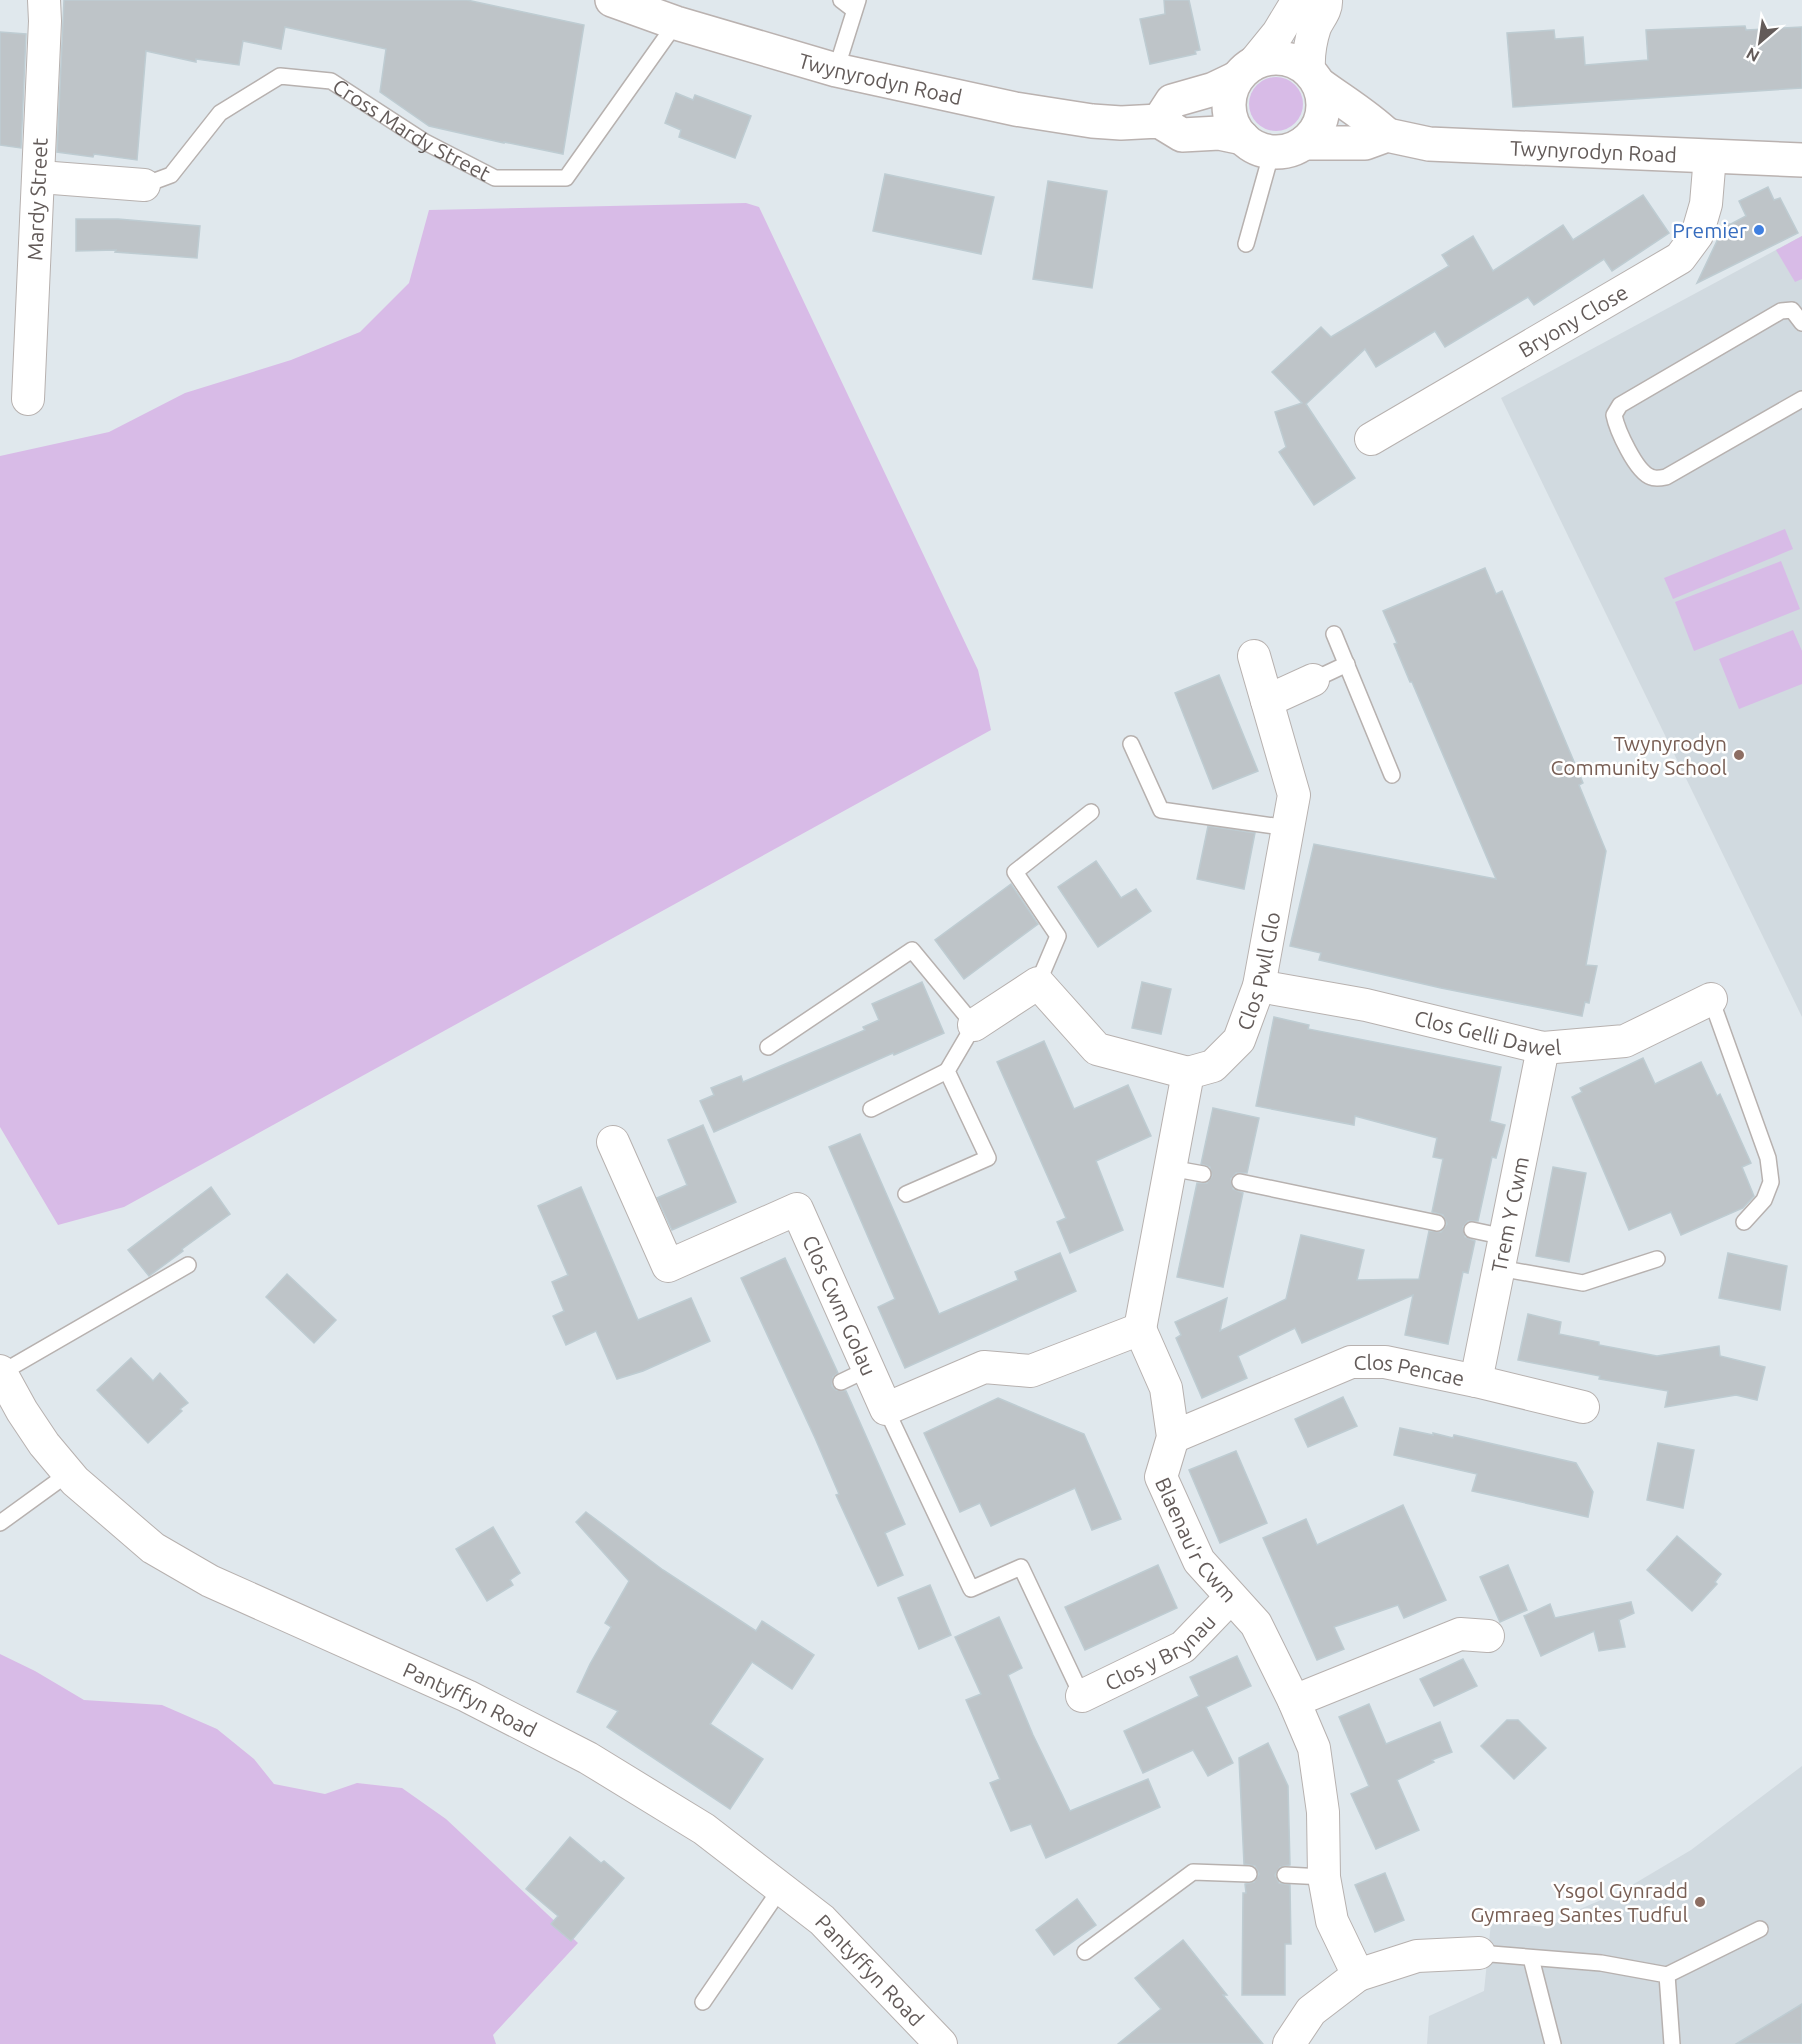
<svg xmlns="http://www.w3.org/2000/svg" width="1802" height="2044" font-family="Ubuntu,sans-serif">
  <style>
    .education { fill: #d1dae0 }
    .green { fill: #d8bbe7 }
    .building { fill: #bec4c8; stroke: #beccd2; stroke-width: 1.5 }
    .lines { fill: none; stroke-linecap: round; stroke-linejoin: round }
    .lane-casing { stroke: #b7b1af; stroke-width: 18 }
    .street-casing { stroke: #b7b1af; stroke-width: 34 }
    .secondary-casing { stroke: #bab2b0; stroke-width: 36 }
    .lane { stroke: #fff; stroke-width: 15 }
    .street { stroke: #fff; stroke-width: 32 }
    .secondary { stroke: #fff; stroke-width: 33 }
    .shop-dot { fill: #3f7fe0; stroke: #fff; stroke-width: 2 }
    .education-dot { fill: #8d6e63; stroke: #fff; stroke-width: 2 }
    .labels { text-anchor: middle; dominant-baseline: central; stroke-width: 5; stroke-linejoin: round; paint-order: stroke }
    .street-label { font-size: 21px; fill: #635b59; stroke: #fff }
    .shop-label { font-size: 21px; fill: #366cbe; stroke: #fff; text-anchor: end }
    .education-label { font-size: 21px; fill: #785e54; stroke: #fff; text-anchor: end }
  </style>
  <rect width="100%" height="100%" fill="#e0e8ed"/>
  <g class="education">
    <path d="M1802 236V1017L1501 398Z"/>
    <path d="M1802 1766V2044H1427L1429 2016 1484 1991 1491 1923 1550 1927 1573 1912 1622 1891 1691 1850Z"/>
  </g>
  <g class="green">
    <circle cx="1276" cy="104" r="27"/>
    <path d="M746 203 759 207 978 670 991 730 124 1207 58 1225 0 1127V456L109 432 185 393 291 360 360 332 409 283 429 210Z"/>
    <path d="M1802 236V279L1795 282 1776 250Z"/>
    <path d="M1785 529 1793 549 1673 599 1664 578Z"/>
    <path d="M1781 561 1800 609 1694 651 1675 602Z"/>
    <path d="M1793 630 1802 651V684L1739 709 1719 659Z"/>
    <path d="M0 1654 35 1671 84 1700 162 1705 217 1729 254 1759 274 1784 325 1794 357 1783 402 1788 446 1819 578 1943 493 2035 496 2044H0Z"/>
  </g>
  <g class="building">
    <path d="M64 0H467L584 25 563 154 504 142V143L429 126 380 92 386 49 285 27 281 49 243 41 239 65 196 59V62L146 51 137 160 94 154 93 157 57 152Z"/>
    <path d="M1164 0H1189L1200 50 1195 51 1196 54 1150 64 1140 19 1165 14Z"/>
    <path d="M1745 26 1746 30 1802 27V88L1513 107 1507 33 1554 30 1555 39 1583 37 1585 65 1648 60 1646 30Z"/>
    <path d="M0 32 26 34 21 148 0 145Z"/>
    <path d="M676 93 693 100 695 95 751 116 735 158 679 137 681 130 665 123Z"/>
    <path d="M885 174 994 197 981 254 873 231Z"/>
    <path d="M1048 181 1107 191 1092 288 1033 279Z"/>
    <path d="M1768 187 1774 200 1780 198 1798 233 1697 283 1725 224H1731L1746 216 1739 201Z"/>
    <path d="M1643 195 1669 233 1612 271 1604 259 1534 305 1528 297 1445 347 1435 331 1376 367 1365 349 1306 404 1355 478 1314 505 1279 452 1286 447 1275 412 1302 403 1272 372 1321 327 1331 337 1449 266 1442 255 1473 236 1493 271 1563 225 1573 240Z"/>
    <path d="M76 219H118L200 226 197 258 115 252 116 250 76 251Z"/>
    <path d="M1485 568 1496 594 1502 591 1516 624 1583 783 1579 785 1606 851 1586 965 1597 966 1589 1003 1585 1002 1582 1016 1441 988 1319 960 1321 953 1290 946 1314 844 1496 879 1412 682H1410L1394 644 1397 643 1383 611Z"/>
    <path d="M1219 675 1258 771 1213 789 1175 693Z"/>
    <path d="M1208 826 1255 833 1244 889 1197 879Z"/>
    <path d="M1096 861 1121 898 1136 889 1151 911 1098 947 1058 887Z"/>
    <path d="M1011 884 1038 924 964 979 935 940Z"/>
    <path d="M922 982 944 1033 894 1055 893 1053 714 1132 700 1101 714 1095 711 1088 741 1076 743 1082 865 1030 863 1027 879 1020 872 1004Z"/>
    <path d="M1142 982 1171 989 1161 1034 1132 1028Z"/>
    <path d="M1274 1017 1309 1025 1308 1029 1501 1067 1490 1121 1505 1125 1496 1158 1492 1157 1478 1221H1468L1463 1227 1465 1237 1475 1241 1468 1273 1463 1272 1448 1344 1405 1335 1413 1295 1302 1343 1295 1328 1238 1356 1247 1378 1202 1398 1176 1338 1181 1335 1175 1322 1227 1298 1220 1331 1286 1299 1301 1235 1364 1250 1357 1280 1419 1279 1429 1231 1441 1232 1447 1224 1443 1215 1432 1212 1443 1159 1433 1157 1437 1138 1355 1116 1354 1125 1256 1106Z"/>
    <path d="M1044 1041 1074 1109 1128 1085 1151 1136 1096 1161 1123 1230 1070 1253 1057 1222 1066 1218 997 1062Z"/>
    <path d="M1643 1058 1655 1084 1701 1062 1717 1096 1720 1094 1751 1163 1742 1167 1754 1196 1743 1208 1681 1235 1671 1212 1629 1230 1572 1097 1582 1092 1580 1088Z"/>
    <path d="M1213 1108 1259 1118 1247 1173H1236L1231 1179 1233 1189 1243 1193 1223 1287 1177 1277 1197 1183H1207L1212 1176 1210 1167 1201 1164Z"/>
    <path d="M703 1125 736 1202 672 1230 657 1198 687 1185 668 1140Z"/>
    <path d="M860 1134 939 1314 1018 1280 1015 1272 1060 1253 1076 1291 905 1368 878 1307 895 1299 829 1147Z"/>
    <path d="M1553 1167 1586 1173 1569 1262 1536 1256Z"/>
    <path d="M211 1187 230 1214 182 1249 183 1251 149 1276 128 1250Z"/>
    <path d="M581 1187 638 1320 691 1298 710 1341 643 1371 617 1379 596 1331 566 1345 553 1316 564 1311 552 1282 568 1275 538 1206Z"/>
    <path d="M1728 1253 1787 1266 1780 1310 1719 1298Z"/>
    <path d="M785 1258 838 1373 833 1377 832 1386 836 1390 846 1391 905 1524 885 1533 903 1575 878 1586 836 1495 839 1494 815 1438 741 1278Z"/>
    <path d="M287 1274 336 1320 314 1343 266 1297Z"/>
    <path d="M1528 1314 1561 1322 1559 1334 1599 1342V1345L1657 1356 1719 1346 1720 1356 1765 1367 1757 1400 1736 1395 1665 1407 1668 1391 1599 1379 1600 1376 1518 1360Z"/>
    <path d="M131 1358 153 1381 160 1373 188 1403 180 1409 182 1411 148 1443 97 1390Z"/>
    <path d="M1343 1397 1357 1426 1308 1447 1295 1419Z"/>
    <path d="M998 1398 1084 1434 1121 1519 1092 1530 1075 1488 991 1526 980 1503 960 1512 924 1433Z"/>
    <path d="M1400 1428 1433 1435V1433L1453 1438 1454 1435 1576 1463 1593 1492 1588 1517 1472 1491 1477 1474 1394 1455Z"/>
    <path d="M1658 1443 1694 1450 1683 1508 1647 1500Z"/>
    <path d="M1236 1451 1267 1523 1220 1543 1189 1470Z"/>
    <path d="M1403 1505 1446 1600 1404 1618 1398 1605 1334 1627 1344 1649 1317 1660 1263 1538 1306 1519 1317 1545Z"/>
    <path d="M586 1512 663 1570 756 1631 762 1621 814 1655 792 1689 752 1662 710 1724 763 1759 730 1809 607 1727 618 1711 577 1692 590 1664 611 1627 605 1623 629 1581 576 1522Z"/>
    <path d="M493 1527 520 1573 510 1580 513 1585 487 1601 456 1549Z"/>
    <path d="M1677 1536 1721 1574 1715 1582 1717 1584 1692 1611 1647 1570Z"/>
    <path d="M1158 1565 1177 1608 1085 1650 1065 1607Z"/>
    <path d="M1508 1565 1527 1610 1500 1622 1480 1577Z"/>
    <path d="M930 1585 951 1635 919 1649 898 1598Z"/>
    <path d="M1631 1602 1634 1613 1619 1620 1625 1647 1599 1651 1594 1631 1541 1656 1524 1616 1550 1604 1555 1618Z"/>
    <path d="M999 1617 1022 1668 1008 1675 1033 1735 1070 1811 1148 1779 1160 1807 1046 1858 1031 1824 1011 1831 990 1783 1000 1779 966 1700 981 1694 955 1637Z"/>
    <path d="M1237 1656 1251 1686 1206 1707 1233 1763 1208 1776 1193 1750 1143 1773 1124 1731 1199 1696 1190 1677Z"/>
    <path d="M1463 1659 1477 1686 1434 1706 1420 1679Z"/>
    <path d="M1369 1704 1386 1744 1440 1722 1452 1752 1432 1760 1434 1762 1397 1780 1419 1830 1376 1849 1351 1794 1369 1786 1339 1717Z"/>
    <path d="M1507 1720H1518L1546 1748 1514 1779 1481 1746Z"/>
    <path d="M1268 1743 1288 1786 1290 1865 1280 1867 1275 1875 1279 1883 1290 1885 1291 1944H1285V1995H1242L1243 1893H1246L1245 1884 1254 1882 1259 1874 1255 1866 1244 1864 1239 1758Z"/>
    <path d="M570 1837 601 1863 604 1861 624 1878 571 1941 551 1924 558 1916 526 1889Z"/>
    <path d="M1385 1873 1404 1920 1375 1932 1355 1885Z"/>
    <path d="M1077 1899 1096 1925 1054 1955 1036 1930Z"/>
    <path d="M1183 1940 1227 1995H1223L1263 2044H1118L1161 2009 1135 1978Z"/>
    <path d="M1802 2004V2044H1736Z"/>
  </g>
  <g class="lines">
    <defs>
      <g id="lane">
        <path d="M841 0 854 10"/>
        <path d="M836 70 858 0"/>
        <path id="s1" d="M144 185 171 175 220 113 280 76 331 81 425 142 495 178H566L676 23"/>
        <path d="M1246 244 1272 151"/>
        <path d="M1802 323 1792 310 1781 311 1620 405 1614 415C1617 430 1636 472 1651 477 1655 479 1661 478 1666 477L1802 399"/>
        <path d="M1334 634 1392 775"/>
        <path d="M1313 680 1347 664"/>
        <path d="M1131 744 1161 810 1288 828"/>
        <path d="M1038 983 1058 936 1015 872 1091 812"/>
        <path d="M1711 999 1768 1158 1771 1182 1764 1200 1744 1222"/>
        <path d="M768 1047 912 950 974 1025 947 1071 988 1158 906 1194"/>
        <path d="M871 1109 947 1071"/>
        <path d="M1170 1168 1203 1174"/>
        <path d="M1240 1182 1437 1223"/>
        <path d="M1472 1230 1505 1237"/>
        <path d="M1499 1268 1583 1283 1657 1259"/>
        <path d="M1 1373 188 1265"/>
        <path d="M841 1382 868 1369"/>
        <path d="M886 1409 971 1589 1021 1567 1082 1696"/>
        <path d="M0 1523 69 1473"/>
        <path d="M1285 1875 1324 1877"/>
        <path d="M1085 1952 1193 1872 1249 1874"/>
        <path d="M1479 1953 1601 1963 1667 1975 1672 2044"/>
        <path d="M1531 1958 1553 2044"/>
        <path d="M1667 1975 1760 1929"/>
        <path d="M703 2002 781 1888"/>
      </g>
      <g id="street">
        <path d="M1252 65 1278 33 1298 0"/>
        <path d="M1309 71C1308 55 1310 42 1315 27 1319 18 1327 10 1326 0"/>
        <path d="M40 177 144 185"/>
        <path id="s2" d="M28 399 45 21 44 0"/>
        <path id="s3" d="M1371 439 1680 258 1697 235 1706 204 1710 156"/>
        <path d="M1267 701 1313 680"/>
        <path id="s4" d="M1259 986 1366 1005 1543 1048 1625 1041 1711 999"/>
        <path d="M974 1025 1038 983 1097 1049 1188 1073"/>
        <path id="s5" d="M1188 1073 1213 1066 1239 1040 1259 986 1294 795 1254 656"/>
        <path id="s6" d="M613 1142 668 1266 797 1209 886 1409 984 1367 1031 1371 1140 1329"/>
        <path id="s7" d="M1140 1329 1166 1388 1173 1437 1161 1477 1199 1561 1256 1624 1294 1701 1314 1748 1323 1812 1324 1877 1332 1921 1358 1975 1311 2011 1289 2044"/>
        <path d="M1140 1329 1188 1073"/>
        <path id="s8" d="M0 1371 22 1411 44 1444 75 1481 153 1548 210 1581 467 1696 588 1758 704 1829 822 1920 941 2044"/>
        <path id="s9" d="M1476 1381 1543 1048"/>
        <path id="s10" d="M1173 1437 1351 1362H1385L1476 1381 1583 1407"/>
        <path id="s11" d="M1082 1696 1183 1647 1231 1597"/>
        <path d="M1294 1701 1460 1634 1488 1636"/>
        <path d="M1358 1975 1417 1956 1479 1953"/>
      </g>
      <g id="secondary">
        <path id="s12" d="M612 0 676 23 836 70 1015 109 1092 121 1121 123 1159 121 1182 135 1219 133 1243 138"/>
        <circle cx="1276" cy="105" r="47"/>
        <path d="M1319 84C1342 101 1366 115 1387 135"/>
        <path d="M1159 121 1172 101 1214 89 1237 78"/>
        <path id="s13" d="M1304 143H1365L1387 135 1429 144 1802 160"/>
      </g>
    </defs>
    <use href="#lane" class="lane-casing"/>
    <use href="#street" class="street-casing"/>
    <use href="#secondary" class="secondary-casing"/>
    <use href="#lane" class="lane"/>
    <use href="#street" class="street"/>
    <use href="#secondary" class="secondary"/>
  </g>
  <circle class="shop-dot" cx="1759" cy="230" r="6"/>
  <g class="education-dot">
    <circle cx="1739" cy="755" r="6"/>
    <circle cx="1700" cy="1902" r="6"/>
  </g>
  <g class="labels">
    <g class="street-label">
      <text stroke="none"><textPath href="#s12" startOffset="280">Twynyrodyn Road</textPath></text>
      <text stroke="none"><textPath href="#s1" startOffset="324">Cross Mardy Street</textPath></text>
      <text stroke="none"><textPath href="#s13" startOffset="292">Twynyrodyn Road</textPath></text>
      <text stroke="none"><textPath href="#s2" startOffset="200">Mardy Street</textPath></text>
      <text stroke="none"><textPath href="#s3" startOffset="234">Bryony Close</textPath></text>
      <text stroke="none"><textPath href="#s5" startOffset="135">Clos Pwll Glo</textPath></text>
      <text stroke="none"><textPath href="#s4" startOffset="234">Clos Gelli Dawel</textPath></text>
      <text stroke="none"><textPath href="#s9" startOffset="170">Trem Y Cwm</textPath></text>
      <text stroke="none"><textPath href="#s6" startOffset="382">Clos Cwm Golau</textPath></text>
      <text stroke="none"><textPath href="#s10" startOffset="252">Clos Pencae</textPath></text>
      <text stroke="none"><textPath href="#s7" startOffset="228">Blaenau'r Cwm</textPath></text>
      <text stroke="none"><textPath href="#s11" startOffset="90">Clos y Brynau</textPath></text>
      <text stroke="none"><textPath href="#s8" startOffset="588">Pantyffyn Road</textPath></text>
      <text stroke="none"><textPath href="#s8" startOffset="1074">Pantyffyn Road</textPath></text>
    </g>
    <g class="shop-label">
      <text x="1747" y="230">Premier</text>
    </g>
    <g class="education-label">
      <text x="1727" y="743">Twynyrodyn<tspan x="1727" dy="24">Community School</tspan></text>
      <text x="1688" y="1890">Ysgol Gynradd<tspan x="1688" dy="24">Gymraeg Santes Tudful</tspan></text>
    </g>
  </g>
  <g transform="translate(1760 42) rotate(209)" stroke="#ffffff" stroke-width="4.5" paint-order="stroke">
  <path d="M0-4.5L10 22L0 15L-10 22Z" fill="#635b59"/>
  <text y="-9" font-size="16" font-weight="bold" text-anchor="middle" fill="#635b59">N</text>
  </g>
</svg>
